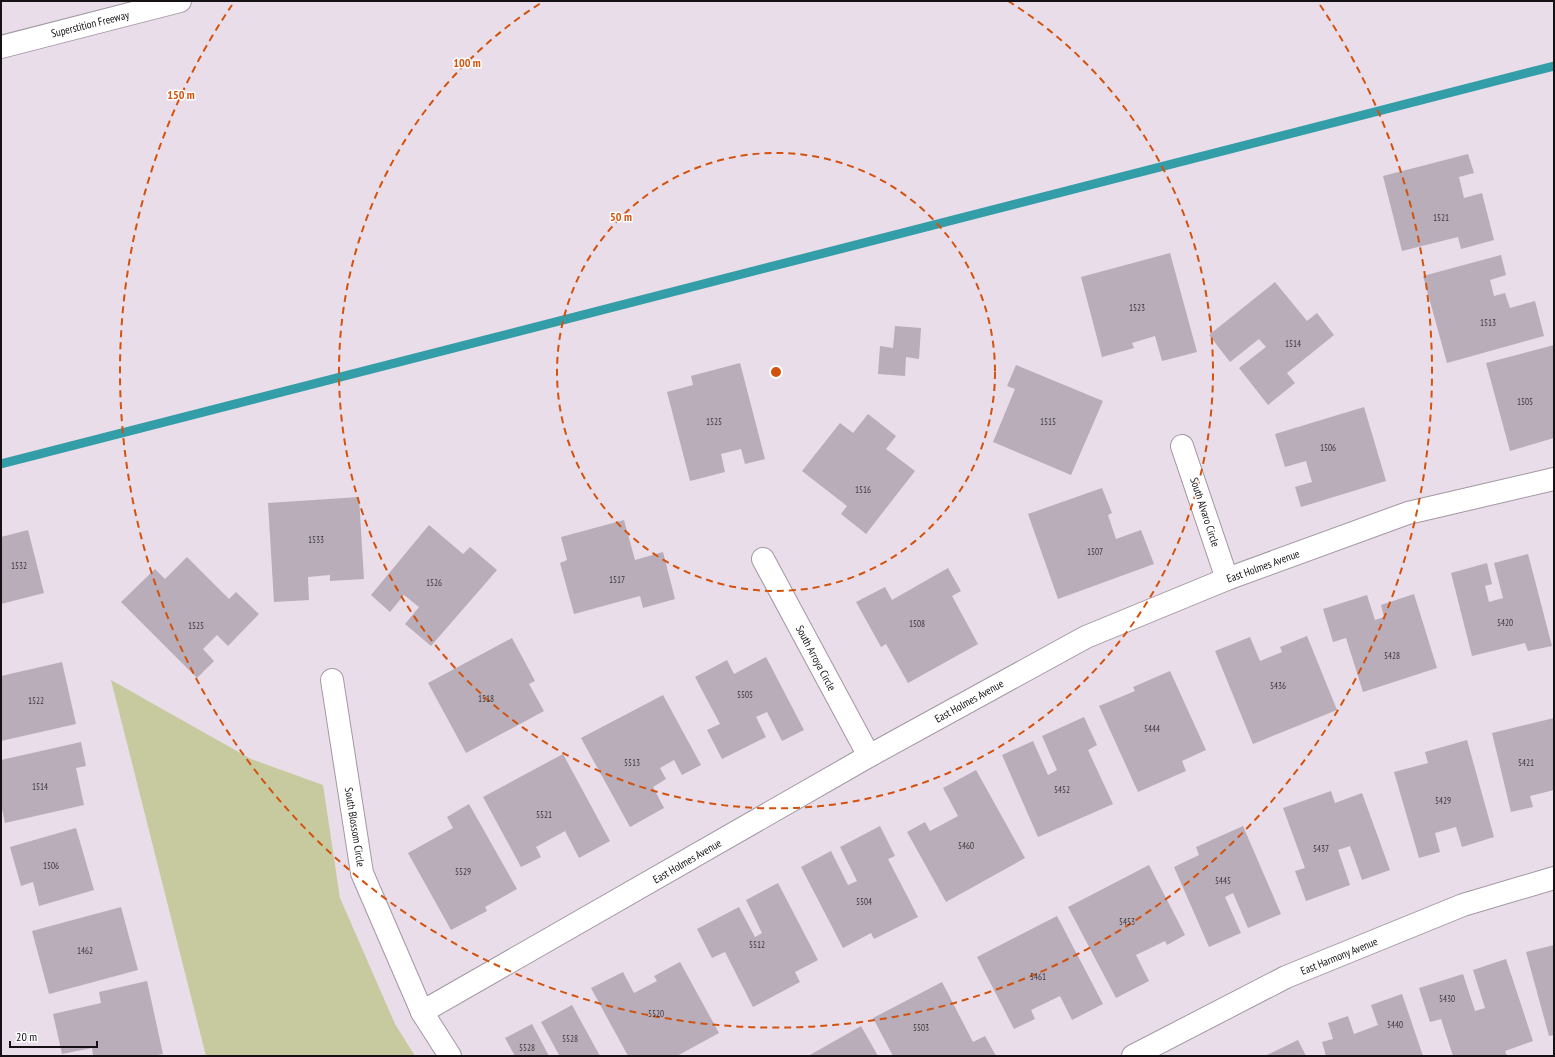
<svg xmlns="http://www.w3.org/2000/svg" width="1555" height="1057" font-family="'PT Sans Narrow',sans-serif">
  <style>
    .green { fill: #c7ca9f }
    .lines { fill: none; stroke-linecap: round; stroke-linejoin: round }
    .stream { stroke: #339da8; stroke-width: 9 }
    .building { fill: #b8adb8 }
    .street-casing { stroke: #a297a2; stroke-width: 24 }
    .highway-casing { stroke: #a297a2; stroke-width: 24 }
    .street { stroke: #fff; stroke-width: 22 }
    .highway { stroke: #fff; stroke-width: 22 }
    .ring { fill: none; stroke: #d3520d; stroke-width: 2; stroke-dasharray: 7 5 }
    .labels { text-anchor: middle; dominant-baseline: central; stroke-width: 3; stroke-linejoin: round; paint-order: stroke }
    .number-label { font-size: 9px; fill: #3e383e }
    .street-label { font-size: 11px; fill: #151115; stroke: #fff }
    .centre { fill: #d3520d; stroke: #fff; stroke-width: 2 }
    .ring-label { font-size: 12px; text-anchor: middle; font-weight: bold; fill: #d3520d; stroke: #fff; stroke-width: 3; stroke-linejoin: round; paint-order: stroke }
  </style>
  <rect width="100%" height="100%" fill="#e9dde9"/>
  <path class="green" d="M111 680 251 759 323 785 340 898 395 1024 415 1056H206Z"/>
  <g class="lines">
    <path class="stream" d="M1 464 1554 66"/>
  </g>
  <g class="building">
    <path d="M1468 154 1474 173 1459 177 1464 198 1482 193 1494 240 1461 249 1458 237 1402 251 1383 176Z"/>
    <path d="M1170 253 1197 352 1162 361 1155 336 1132 343 1134 348 1102 357 1081 277Z"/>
    <path d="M1501 255 1506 275 1490 280 1494 296 1505 293 1510 308 1535 301 1544 336 1447 363 1423 276Z"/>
    <path d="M1275 282 1307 321 1317 313 1334 335 1287 373 1295 383 1268 405 1239 368 1266 347 1259 339 1230 362 1209 335Z"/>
    <path d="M895 326 921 328 919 359 906 357 905 376 878 374 880 346 893 348Z"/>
    <path d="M1554 345V438L1510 451 1486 363Z"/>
    <path d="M740 363 765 459 745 464 741 449 721 454 725 472 690 481 667 392 693 385 691 376Z"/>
    <path d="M1016 365 1103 401 1071 475 993 442 1015 389 1007 386Z"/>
    <path d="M1364 407 1386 481 1301 507 1295 487 1312 482 1306 461 1285 467 1275 434Z"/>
    <path d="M868 414 896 436 886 449 915 471 866 534 841 514 847 506 802 471 840 423 853 433Z"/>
    <path d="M1102 488 1112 513 1108 515 1116 539 1141 530 1154 564 1058 599 1028 514Z"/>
    <path d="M359 497 364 579 330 581V575L308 577 309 600 274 602 268 503Z"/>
    <path d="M624 520 635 560 663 552 675 599 643 608 640 596 574 614 560 563 567 560 561 537Z"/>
    <path d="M429 525 463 554 470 547 497 570 431 646 405 624 419 607 404 595 390 612 371 595Z"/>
    <path d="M28 530 44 593 1 604V537Z"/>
    <path d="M1528 554 1552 646 1528 651 1525 643 1472 656 1451 573 1487 563 1492 584 1485 586 1489 602 1503 598 1494 563Z"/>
    <path d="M187 557 229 599 236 592 259 614 228 646 217 635 203 649 214 661 197 678 121 602 155 569 165 579Z"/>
    <path d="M948 568 961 591 952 596 978 644 908 683 886 644 881 647 856 602 885 587 892 600Z"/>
    <path d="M1414 594 1437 668 1363 692 1346 638 1333 642 1323 609 1367 595 1375 620 1384 617 1381 605Z"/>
    <path d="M1307 636 1337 710 1253 744 1215 651 1250 637 1260 661 1282 652 1280 647Z"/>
    <path d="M512 638 535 681 529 684 544 711 466 753 428 683Z"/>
    <path d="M766 657 804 730 782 741 767 712 756 717 766 737 722 759 707 730 720 724 695 677 727 660 734 674Z"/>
    <path d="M62 662 76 724 1 741V676Z"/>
    <path d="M1170 671 1206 750 1182 761 1186 771 1138 792 1099 706 1135 691 1133 687Z"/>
    <path d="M663 695 701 765 682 775 674 760 660 768 666 779 653 787 664 808 630 827 581 738Z"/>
    <path d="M1084 717 1097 745 1088 750 1113 804 1038 837 1002 755 1033 741 1048 775 1057 770 1042 736Z"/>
    <path d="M1554 718V790L1530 796 1533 807 1511 812 1492 733Z"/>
    <path d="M1467 740 1494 837 1462 847 1456 827 1435 833 1440 852 1419 858 1394 772 1428 763 1425 752Z"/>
    <path d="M81 742 86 766 76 768 84 805 5 823 1 804V760Z"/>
    <path d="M563 754 610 841 579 858 565 831 536 847 541 857 521 867 483 797Z"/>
    <path d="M976 770 1025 858 946 902 907 832 925 822 930 831 958 816 943 788Z"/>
    <path d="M1331 791 1335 803 1362 793 1390 870 1362 880 1350 846 1338 850 1350 885 1306 901 1295 871 1305 868 1283 808Z"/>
    <path d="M469 804 517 889 485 907 487 911 451 930 408 853 453 828 447 817Z"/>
    <path d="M880 826 895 856 888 859 918 917 874 939 871 933 843 948 801 867 831 851 848 885 857 881 840 847Z"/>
    <path d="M1243 826 1281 914 1248 928 1233 893 1225 897 1241 933 1209 947 1174 867 1199 855 1196 847Z"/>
    <path d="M76 828 94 890 39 906 33 882 21 886 10 847Z"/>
    <path d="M1149 865 1185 935 1167 945 1165 941 1136 955 1149 981 1116 998 1068 907Z"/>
    <path d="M778 883 818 960 795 972 800 982 753 1007 725 952 712 958 697 929 739 907 755 937 762 933 746 900Z"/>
    <path d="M121 907 138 970 49 994 32 931Z"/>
    <path d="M1057 916 1103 1004 1072 1020 1060 996 1031 1010 1035 1019 1014 1029 977 957Z"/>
    <path d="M1554 945V1035L1549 1036 1526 952Z"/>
    <path d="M1506 959 1533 1041 1505 1051 1507 1056H1453L1441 1019 1430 1022 1419 988 1463 974 1475 1011 1485 1008 1473 970Z"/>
    <path d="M680 962 719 1033 677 1056H628L591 988 623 972 634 993 657 981 654 976Z"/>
    <path d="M147 981 163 1054 153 1056H93L92 1048 62 1054 53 1014 101 1003 99 992Z"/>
    <path d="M942 982 973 1042 985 1036 996 1056H893L873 1018Z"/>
    <path d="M1402 994 1423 1056H1326L1322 1042 1333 1039 1328 1023 1348 1016 1354 1034 1378 1025 1371 1005Z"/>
    <path d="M572 1005 600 1056H557L559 1055 541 1022Z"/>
    <path d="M532 1024 549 1056H515L505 1038Z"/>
    <path d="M861 1026 878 1056H808Z"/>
    <path d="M1298 1040 1306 1056H1265Z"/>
  </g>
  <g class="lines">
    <defs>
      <g id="street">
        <path d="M1182 446 1227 579"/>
        <path d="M763 559 869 756"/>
        <path d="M332 680 362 873 422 1012 450 1056"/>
        <path d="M422 1012 869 756 1086 637 1227 579 1408 513 1554 479"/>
        <path d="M1133 1056 1286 977 1463 905 1554 878"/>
      </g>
      <path id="highway" d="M1 47 180 1"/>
    </defs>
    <use href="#street" class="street-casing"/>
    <use href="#highway" class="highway-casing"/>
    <use href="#street" class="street"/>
    <use href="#highway" class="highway"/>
  </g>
  <g class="ring">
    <circle cx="776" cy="372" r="219"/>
    <path d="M1008 1A437 437 0 1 1 544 1"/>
    <path d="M1320 5A656 656 0 1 1 232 5"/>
  </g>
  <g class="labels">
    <g class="number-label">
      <text x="1441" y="217">1521</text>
      <text x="1137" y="307">1523</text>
      <text x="1488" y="322">1513</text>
      <text x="1293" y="343">1514</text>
      <text x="1525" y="401">1505</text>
      <text x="714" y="421">1525</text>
      <text x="1048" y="421">1515</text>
      <text x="1328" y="447">1506</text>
      <text x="863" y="489">1516</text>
      <text x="316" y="539">1533</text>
      <text x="1095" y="551">1507</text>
      <text x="19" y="565">1532</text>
      <text x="617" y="579">1517</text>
      <text x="434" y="582">1526</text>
      <text x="1505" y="622">5420</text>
      <text x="917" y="623">1508</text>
      <text x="196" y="625">1525</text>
      <text x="1392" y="655">5428</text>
      <text x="1278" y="685">5436</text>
      <text x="745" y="694">5505</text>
      <text x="486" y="698">1518</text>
      <text x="36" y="700">1522</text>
      <text x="1152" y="728">5444</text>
      <text x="632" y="762">5513</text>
      <text x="1526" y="762">5421</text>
      <text x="40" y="786">1514</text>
      <text x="1062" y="789">5452</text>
      <text x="1443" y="800">5429</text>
      <text x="544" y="814">5521</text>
      <text x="966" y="845">5460</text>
      <text x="1321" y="848">5437</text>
      <text x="51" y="865">1506</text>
      <text x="463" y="871">5529</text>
      <text x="1223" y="880">5445</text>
      <text x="864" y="901">5504</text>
      <text x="1127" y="921">5453</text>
      <text x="757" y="944">5512</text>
      <text x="85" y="950">1462</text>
      <text x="1038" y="976">5461</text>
      <text x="1447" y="998">5430</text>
      <text x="656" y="1013">5520</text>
      <text x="1395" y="1024">5440</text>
      <text x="921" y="1027">5503</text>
      <text x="570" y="1038">5528</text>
      <text x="527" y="1047">5528</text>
    </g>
    <g class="street-label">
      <text transform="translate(90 24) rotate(-14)">Superstition Freeway</text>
      <text transform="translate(1205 512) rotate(72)">South Alvaro Circle</text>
      <text transform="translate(1263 566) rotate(-20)">East Holmes Avenue</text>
      <text transform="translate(816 658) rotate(62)">South Arroya Circle</text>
      <text transform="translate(969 701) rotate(-29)">East Holmes Avenue</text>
      <text transform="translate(355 827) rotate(81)">South Blossom Circle</text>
      <text transform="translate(687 861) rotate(-30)">East Holmes Avenue</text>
      <text transform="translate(1339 956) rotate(-22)">East Harmony Avenue</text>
    </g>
  </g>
  <circle cx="776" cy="372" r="6" class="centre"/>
  <g class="ring-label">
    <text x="467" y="67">100 m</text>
    <text x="181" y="99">150 m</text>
    <text x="621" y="221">50 m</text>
  </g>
  <rect width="1555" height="1057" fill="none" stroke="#151115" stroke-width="4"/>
  <path d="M10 1041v6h87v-6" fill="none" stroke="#151115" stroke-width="2"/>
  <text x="16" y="1041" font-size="12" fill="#151115" stroke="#ffffff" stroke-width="3" paint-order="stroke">20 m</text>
</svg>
